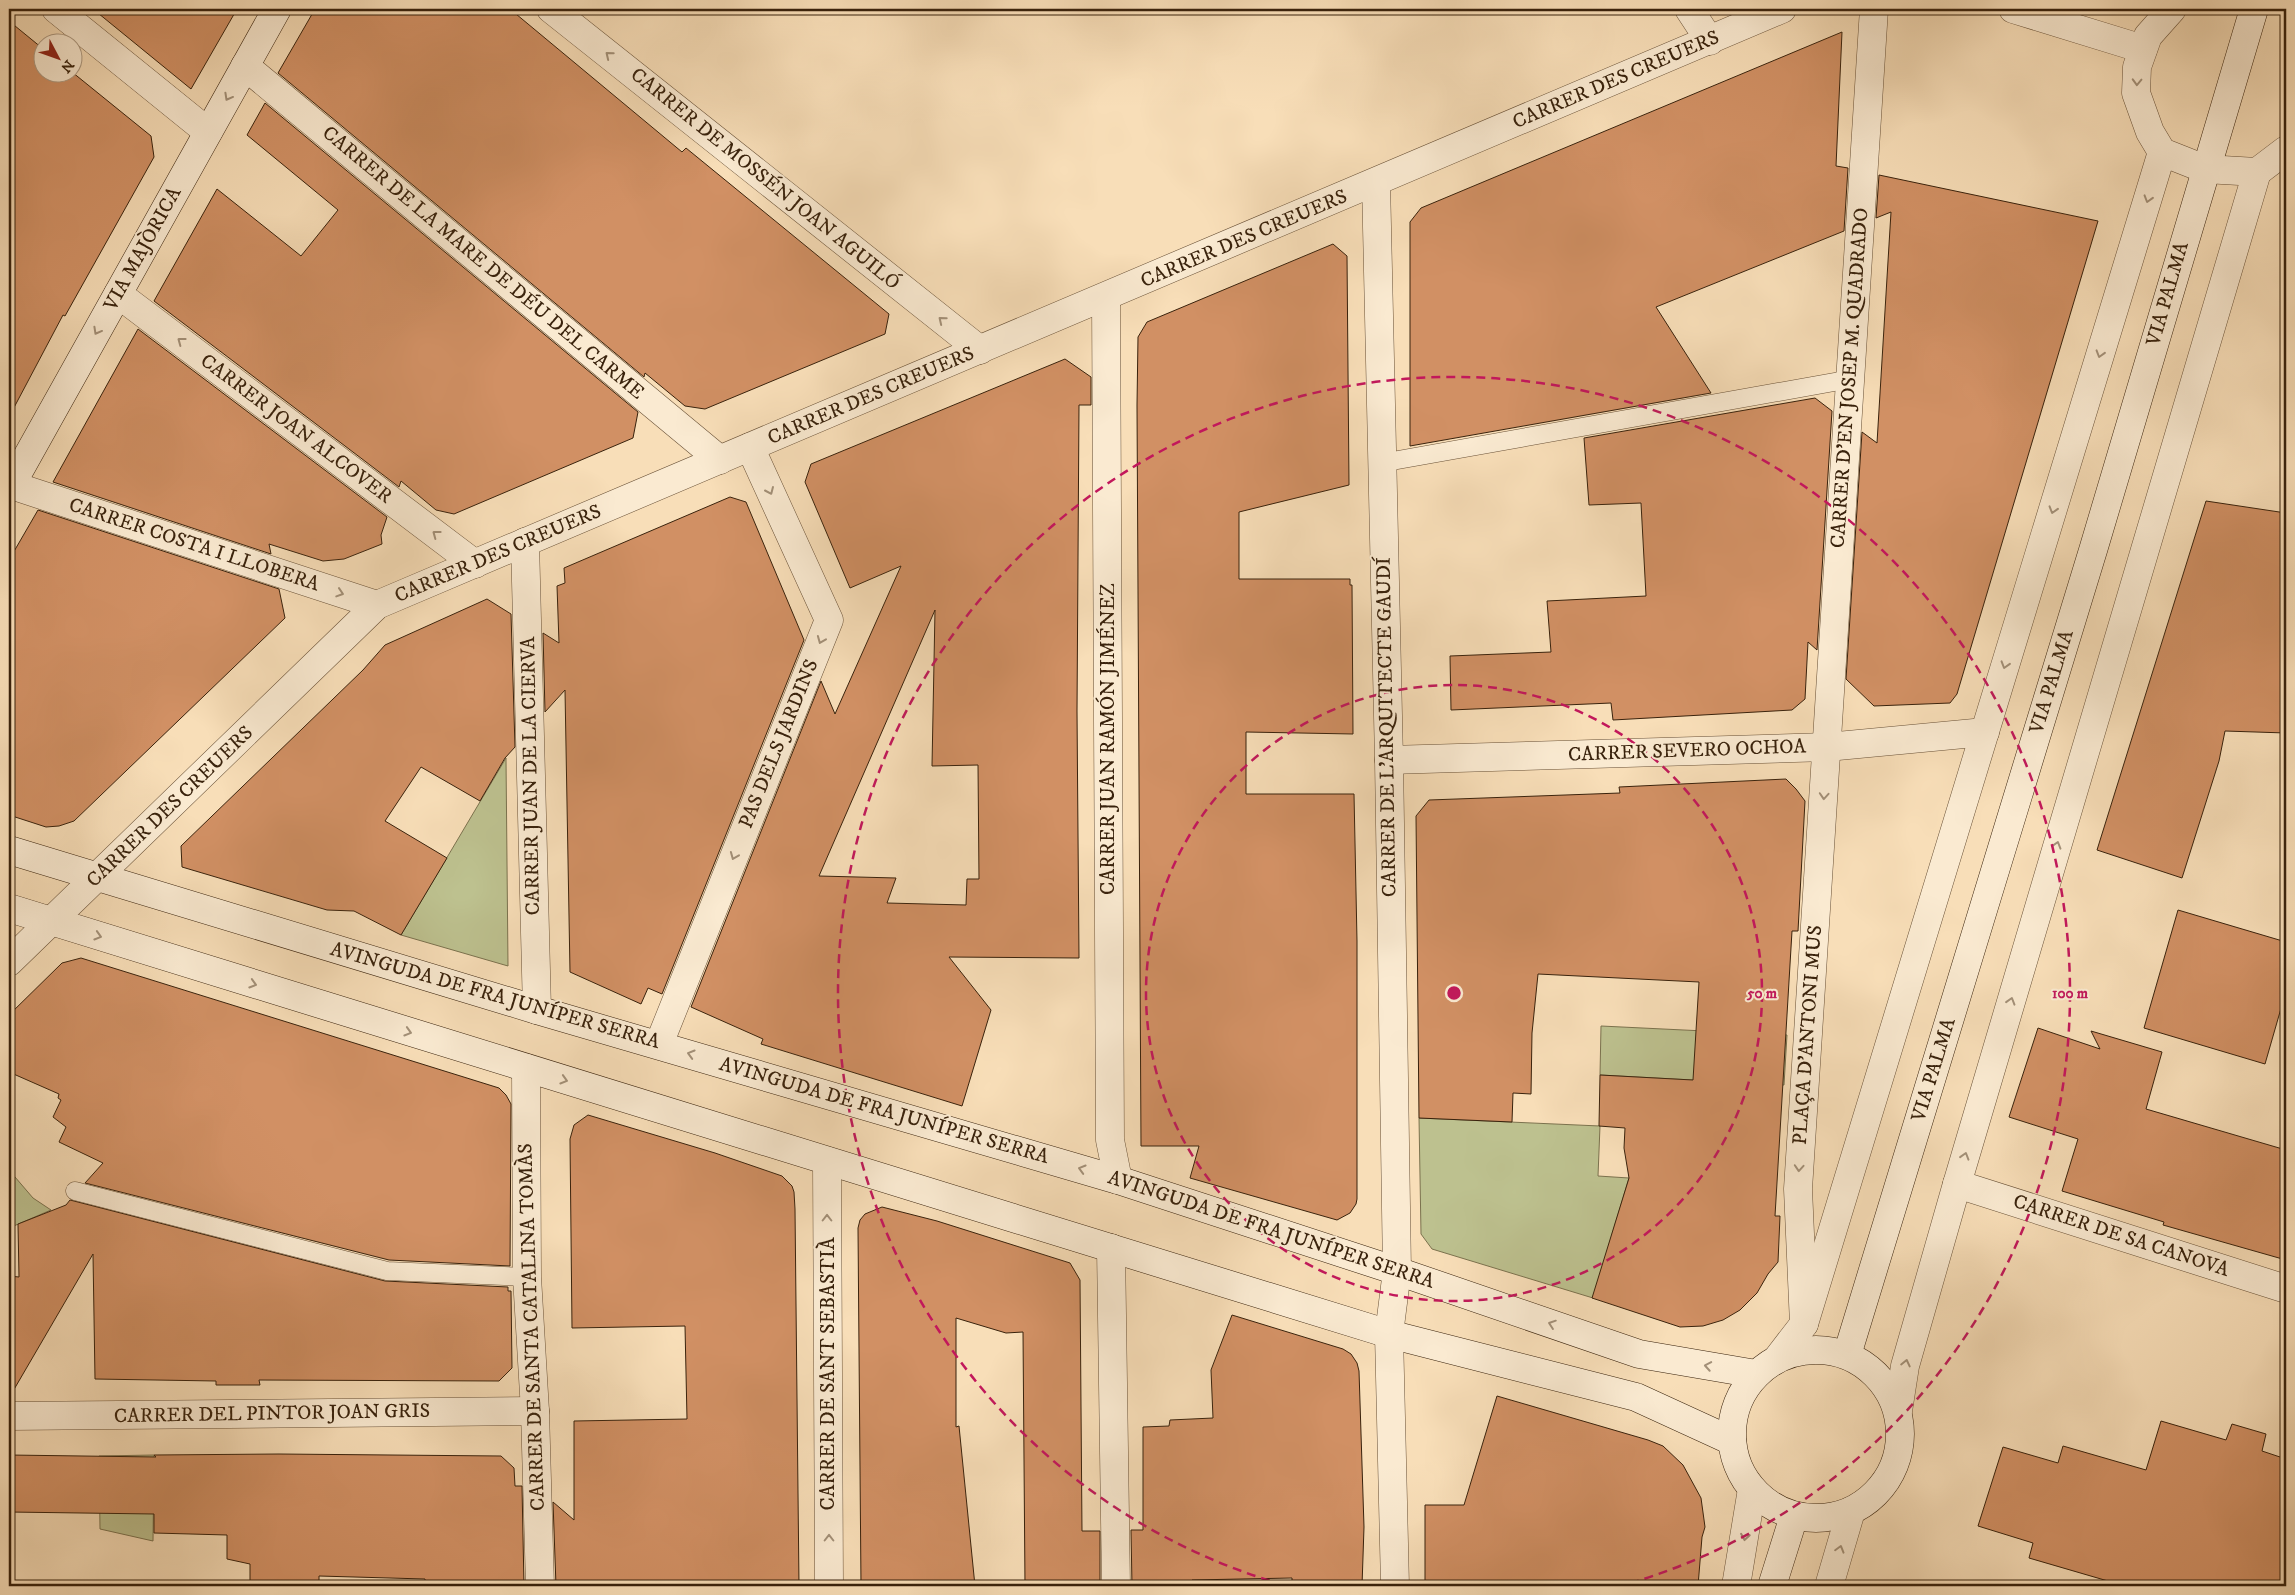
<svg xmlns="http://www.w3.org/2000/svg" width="2295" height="1595" font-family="'IM FELL DW Pica',serif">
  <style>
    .green { fill: #bdc18f; stroke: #7b724e }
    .building { fill: #d19064; stroke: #39220c; fill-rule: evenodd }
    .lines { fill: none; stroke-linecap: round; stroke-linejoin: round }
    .service-casing { stroke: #695137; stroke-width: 19 }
    .minor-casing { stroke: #695137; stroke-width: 29 }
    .secondary-casing { stroke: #39220c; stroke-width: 29 }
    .service { stroke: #faead1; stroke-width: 18 }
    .minor { stroke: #faead1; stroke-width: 28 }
    .secondary { stroke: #faead1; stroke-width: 28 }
    .oneway { stroke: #a39078 }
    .ring { fill: none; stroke: #c2185b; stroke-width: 2.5; stroke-dasharray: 9 6 }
    .labels { text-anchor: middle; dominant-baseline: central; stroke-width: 4; stroke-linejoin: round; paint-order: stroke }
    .street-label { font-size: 20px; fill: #39220c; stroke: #faead1 }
    .centre { fill: #c2185b; stroke: #faead1; stroke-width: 2.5 }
    .ring-label { font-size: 15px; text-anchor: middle; font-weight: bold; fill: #c2185b; stroke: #faead1; stroke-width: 4; stroke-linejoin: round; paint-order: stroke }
  </style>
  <rect width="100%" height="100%" fill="#f8deb8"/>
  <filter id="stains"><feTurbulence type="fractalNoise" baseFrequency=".004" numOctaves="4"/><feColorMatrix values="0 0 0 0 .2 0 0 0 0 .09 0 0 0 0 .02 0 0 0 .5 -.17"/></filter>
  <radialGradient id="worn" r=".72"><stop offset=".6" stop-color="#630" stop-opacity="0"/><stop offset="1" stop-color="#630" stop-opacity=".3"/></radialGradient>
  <g class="green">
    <path d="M506 758 508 966 401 935Z"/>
    <path d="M1601 1026 1787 1035 1784 1085 1600 1075Z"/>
    <path d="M1419 1118 1600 1126 1598 1176 1629 1178 1593 1298 1432 1249 1421 1234Z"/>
    <path d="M9 1170 33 1198 51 1210 9 1228Z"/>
    <path d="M154 1455 153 1541 100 1529 99 1456Z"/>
  </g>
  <g class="building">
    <path d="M93 9H237L191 89Z"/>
    <path d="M315 9H510L682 152 686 148 889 314 885 334 705 409 685 406 645 373 644 377 278 73Z"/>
    <path d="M9 21 42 48V72H72L151 136 154 157 65 316 63 315 9 417Z"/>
    <path d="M1842 32 1836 166 1848 168 1844 231 1656 307 1711 393 1410 446V222L1421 208Z"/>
    <path d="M265 103 638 412 633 438 454 514 436 510 401 481 399 487 154 301 217 189 301 256 338 210 247 135Z"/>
    <path d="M1879 175 2098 221 1957 694 1950 703 1874 706 1846 679 1862 432 1877 443 1891 212 1876 218Z"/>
    <path d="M1333 244 1347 256 1349 485 1239 512V579H1350V585H1352L1353 734 1246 732V794H1354L1357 941V1199L1356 1204 1350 1213 1337 1220 1190 1178 1199 1146H1141L1137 405 1138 337 1147 322Z"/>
    <path d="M138 329 387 517 381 535 382 544 344 559 323 561 269 544 271 554 53 482Z"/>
    <path d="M1065 359 1091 377V405H1079L1077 711 1079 958 949 957 991 1010 962 1106 761 1044 763 1039 691 1007 821 681 835 714 901 566 850 588 805 482 811 464ZM935 610 932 766 978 765 979 879H967L966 905 887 903 896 878 819 876Z"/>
    <path d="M1815 398 1832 411 1817 650 1808 642 1805 699 1792 710 1613 720 1611 703 1451 710 1450 656 1551 652 1547 601 1646 596 1641 503 1589 505 1584 438Z"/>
    <path d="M730 497 746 502 804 640 662 994 648 988 641 1004 570 972 565 690 545 712 543 633 559 643 557 586 565 583 564 568Z"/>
    <path d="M2206 501 2286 513V733L2225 731 2219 761 2182 878 2097 850Z"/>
    <path d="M38 510 279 589 285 618 74 821 59 826 46 827 9 815V560Z"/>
    <path d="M487 599 511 614 515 747 505 758 480 801 421 767 385 821 447 858 401 935 354 911 327 910 182 867 181 846 363 670 385 645Z"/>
    <path d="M1786 779 1796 789 1805 801 1798 931H1792L1775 1216H1780L1778 1262 1768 1274 1757 1293 1740 1310 1723 1320 1703 1326 1680 1327 1592 1298 1629 1178 1624 1148 1625 1128 1599 1126 1600 1075 1693 1080 1699 982 1538 974 1532 1033 1531 1094 1513 1093 1512 1122 1419 1118 1416 816 1429 800 1620 793 1619 787Z"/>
    <path d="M2178 910 2286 942V991L2265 1064 2144 1028Z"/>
    <path d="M81 958 499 1088 506 1095 511 1104 510 1266 389 1260 85 1183 103 1163 59 1142 66 1127 53 1117 61 1100 58 1098 59 1094 9 1072V1015L62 963Z"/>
    <path d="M2038 1028 2100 1049 2091 1031 2162 1052 2146 1109 2286 1150V1260L2163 1225 2164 1222 2062 1191 2078 1139 2009 1117Z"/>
    <path d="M588 1115 715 1153 782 1176 792 1186 794 1192 795 1209 799 1586H556L553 1502 574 1520V1421L687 1419 685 1326 572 1328 570 1139 574 1125Z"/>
    <path d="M70 1200 385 1281 508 1287V1291H511L512 1368 499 1381 259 1380 260 1385H216V1381L95 1379 93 1254 9 1398V1276L19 1277 18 1224 66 1205Z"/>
    <path d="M882 1207 937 1221 1070 1263 1080 1280 1082 1531H1100V1586H1025L1023 1332 1006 1333 956 1318V1427L959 1426 975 1586H861L858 1228 860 1220 865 1214Z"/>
    <path d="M1232 1315 1343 1349 1351 1354 1357 1363 1359 1371 1364 1527 1362 1586H1292V1578L1192 1580V1586H1132L1131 1530H1143V1427L1169 1426 1170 1420 1213 1418 1211 1370Z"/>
    <path d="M1497 1396 1648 1440 1663 1446 1683 1465 1701 1498 1705 1527 1702 1537 1698 1586H1425V1505H1464Z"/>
    <path d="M2161 1421 2226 1440 2232 1424 2266 1434 2262 1451 2286 1459V1586H2125L2029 1558 2033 1543 1978 1526 2003 1447 2058 1463 2063 1446 2146 1470Z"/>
    <path d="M279 1454 501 1456 514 1468 515 1486H522L524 1586H425V1579L319 1576V1586H250V1564L227 1559V1535L154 1533V1514L9 1512V1455L156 1457 154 1455Z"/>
  </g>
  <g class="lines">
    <defs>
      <g id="service">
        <path d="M1381 463 1851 379"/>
        <path d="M75 1191 387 1271 527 1277"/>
      </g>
      <g id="minor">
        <path d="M56 9 208 132"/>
        <path d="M551 9 980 350"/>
        <path d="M1689 9 1710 41"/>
        <path d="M2013 9 2143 49"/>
        <path d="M2172 9 2148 36 2137 67 2136 93 2150 132 2162 152 2205 169 2257 172 2286 150"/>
        <path d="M245 66 720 460"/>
        <path d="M1376 182 1389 760 1397 1271 1389 1334 1395 1586"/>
        <path d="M118 294 475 564"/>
        <path d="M1106 297 1110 1140 1118 1180"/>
        <path d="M11 485 377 605"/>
        <path d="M525 542 537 1010"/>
        <path d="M1389 760 1827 747 1985 732"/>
        <path d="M9 962 377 605 1782 9"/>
        <path d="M659 1044 829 620 750 447"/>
        <path d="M526 1068 527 1277 535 1411 540 1586"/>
        <path d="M827 1161 829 1586"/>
        <path d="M1957 1184 2286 1289"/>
        <path d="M1111 1248 1116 1586"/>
        <path d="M1804 1324 1798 1189 1874 9"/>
        <path d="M1777 1359 1804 1324 2162 152"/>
        <path d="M1898 1411 1905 1366 1957 1184 2257 172"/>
        <path d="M9 1416 535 1411"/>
        <path d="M1736 1586 1752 1489"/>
        <path d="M1829 1586 1851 1511"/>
      </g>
      <g id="secondary">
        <path d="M9 489 277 9"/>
        <path d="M9 850 537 1010 1118 1180 1397 1271 1639 1354 1756 1374"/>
        <path d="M9 908 1389 1334 1636 1397 1732 1441"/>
        <circle cx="1816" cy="1434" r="84"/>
        <path d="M1847 1355 2094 547 2254 9"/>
        <path d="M1772 1586 1794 1516"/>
      </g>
    </defs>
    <use href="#service" class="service-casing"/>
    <use href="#minor" class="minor-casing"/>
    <use href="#secondary" class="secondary-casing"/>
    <use href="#service" class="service"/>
    <use href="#minor" class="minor"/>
    <use href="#secondary" class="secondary"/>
  </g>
  <defs><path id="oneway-chevron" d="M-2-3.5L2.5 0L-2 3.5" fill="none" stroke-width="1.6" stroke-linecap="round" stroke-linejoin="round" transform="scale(1.25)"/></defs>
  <g class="oneway">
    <use href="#oneway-chevron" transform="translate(609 55) rotate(-141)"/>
    <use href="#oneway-chevron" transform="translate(2137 82) rotate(92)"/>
    <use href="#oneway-chevron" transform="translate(228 97) rotate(119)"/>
    <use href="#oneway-chevron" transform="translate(2148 199) rotate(107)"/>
    <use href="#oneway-chevron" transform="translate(942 320) rotate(-141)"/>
    <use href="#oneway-chevron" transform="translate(97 331) rotate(119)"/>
    <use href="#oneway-chevron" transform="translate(181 341) rotate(-143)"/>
    <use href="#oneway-chevron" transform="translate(2100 354) rotate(107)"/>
    <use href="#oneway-chevron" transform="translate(770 491) rotate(66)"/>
    <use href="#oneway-chevron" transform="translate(2053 510) rotate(107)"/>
    <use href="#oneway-chevron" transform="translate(436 534) rotate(-143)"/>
    <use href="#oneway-chevron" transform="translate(340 593) rotate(18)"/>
    <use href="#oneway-chevron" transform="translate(821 640) rotate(112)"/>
    <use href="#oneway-chevron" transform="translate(2005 665) rotate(107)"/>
    <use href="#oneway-chevron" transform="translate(1824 796) rotate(94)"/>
    <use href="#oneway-chevron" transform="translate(2057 845) rotate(-73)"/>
    <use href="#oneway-chevron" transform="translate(734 856) rotate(112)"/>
    <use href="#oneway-chevron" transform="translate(98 936) rotate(17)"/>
    <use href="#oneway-chevron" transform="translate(253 984) rotate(17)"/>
    <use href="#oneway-chevron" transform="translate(2011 1001) rotate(-73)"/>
    <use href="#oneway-chevron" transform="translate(408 1032) rotate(17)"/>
    <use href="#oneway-chevron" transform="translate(691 1054) rotate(-164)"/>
    <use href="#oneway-chevron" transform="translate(564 1080) rotate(17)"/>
    <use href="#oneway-chevron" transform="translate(1965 1156) rotate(-73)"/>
    <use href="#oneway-chevron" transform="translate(1799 1168) rotate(94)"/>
    <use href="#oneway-chevron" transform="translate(1082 1169) rotate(-164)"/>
    <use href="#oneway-chevron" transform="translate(827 1218) rotate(-90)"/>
    <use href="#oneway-chevron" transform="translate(1552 1324) rotate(-161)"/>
    <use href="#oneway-chevron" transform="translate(1906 1363) rotate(-77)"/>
    <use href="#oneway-chevron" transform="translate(1708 1366) rotate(-170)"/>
    <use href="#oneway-chevron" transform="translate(1745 1537) rotate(99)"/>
    <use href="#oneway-chevron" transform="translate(829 1538) rotate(-90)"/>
    <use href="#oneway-chevron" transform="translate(1840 1549) rotate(-74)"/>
  </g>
  <g class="ring">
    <circle cx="1454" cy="993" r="308"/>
    <path d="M1284 1585A616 616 0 1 1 1624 1585"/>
  </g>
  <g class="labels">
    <g class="street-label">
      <text transform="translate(1616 80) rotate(-23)">CARRER DES CREUERS</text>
      <text transform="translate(765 179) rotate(39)">CARRER DE MOSSÉN JOAN AGUILÓ</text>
      <text transform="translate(1244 239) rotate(-23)">CARRER DES CREUERS</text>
      <text transform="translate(143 249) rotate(-61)">VIA MAJÒRICA</text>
      <text transform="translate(483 263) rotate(40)">CARRER DE LA MARE DE DÉU DEL CARME</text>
      <text transform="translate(2168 294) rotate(-74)">VIA PALMA</text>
      <text transform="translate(1850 378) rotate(-86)">CARRER D'EN JOSEP M. QUADRADO</text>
      <text transform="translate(871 396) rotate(-23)">CARRER DES CREUERS</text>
      <text transform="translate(296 429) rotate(37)">CARRER JOAN ALCOVER</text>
      <text transform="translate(194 545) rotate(18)">CARRER COSTA I LLOBERA</text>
      <text transform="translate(498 554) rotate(-23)">CARRER DES CREUERS</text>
      <text transform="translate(2052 682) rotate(-73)">VIA PALMA</text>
      <text transform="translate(1387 727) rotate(-91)">CARRER DE L'ARQUITECTE GAUDÍ</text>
      <text transform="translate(1108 739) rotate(-90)">CARRER JUAN RAMÓN JIMÉNEZ</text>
      <text transform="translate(779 744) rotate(-68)">PAS DELS JARDINS</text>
      <text transform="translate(1687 751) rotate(-2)">CARRER SEVERO OCHOA</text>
      <text transform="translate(531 776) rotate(-91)">CARRER JUAN DE LA CIERVA</text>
      <text transform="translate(170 807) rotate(-44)">CARRER DES CREUERS</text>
      <text transform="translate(495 996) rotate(16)">AVINGUDA DE FRA JUNÍPER SERRA</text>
      <text transform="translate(1808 1035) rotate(-86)">PLAÇA D'ANTONI MUS</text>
      <text transform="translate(1934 1070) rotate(-73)">VIA PALMA</text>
      <text transform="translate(884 1111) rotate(16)">AVINGUDA DE FRA JUNÍPER SERRA</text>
      <text transform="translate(1271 1230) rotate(18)">AVINGUDA DE FRA JUNÍPER SERRA</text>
      <text transform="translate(2121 1236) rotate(18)">CARRER DE SA CANOVA</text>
      <text transform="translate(532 1327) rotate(-92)">CARRER DE SANTA CATALINA TOMÀS</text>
      <text transform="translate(828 1374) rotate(-90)">CARRER DE SANT SEBASTIÀ</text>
      <text transform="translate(272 1414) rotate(-1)">CARRER DEL PINTOR JOAN GRIS</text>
    </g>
  </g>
  <circle cx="1454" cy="993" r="8" class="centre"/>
  <g class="ring-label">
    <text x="1762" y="998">50 m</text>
    <text x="2070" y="998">100 m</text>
  </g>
  <rect width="2295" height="1595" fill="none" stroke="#f8deb8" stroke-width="30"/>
  <rect x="10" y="10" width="2275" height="1575" fill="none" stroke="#39220c" stroke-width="2.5"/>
  <rect x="15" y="15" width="2265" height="1565" fill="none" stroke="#39220c"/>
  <g transform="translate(58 58) rotate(131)"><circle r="24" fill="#faead1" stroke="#ad9a82"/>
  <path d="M0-4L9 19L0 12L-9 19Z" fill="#8f2418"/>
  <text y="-8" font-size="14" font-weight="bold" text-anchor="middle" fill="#39220c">N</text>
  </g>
  <rect width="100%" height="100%" filter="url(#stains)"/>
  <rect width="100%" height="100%" fill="url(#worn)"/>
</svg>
